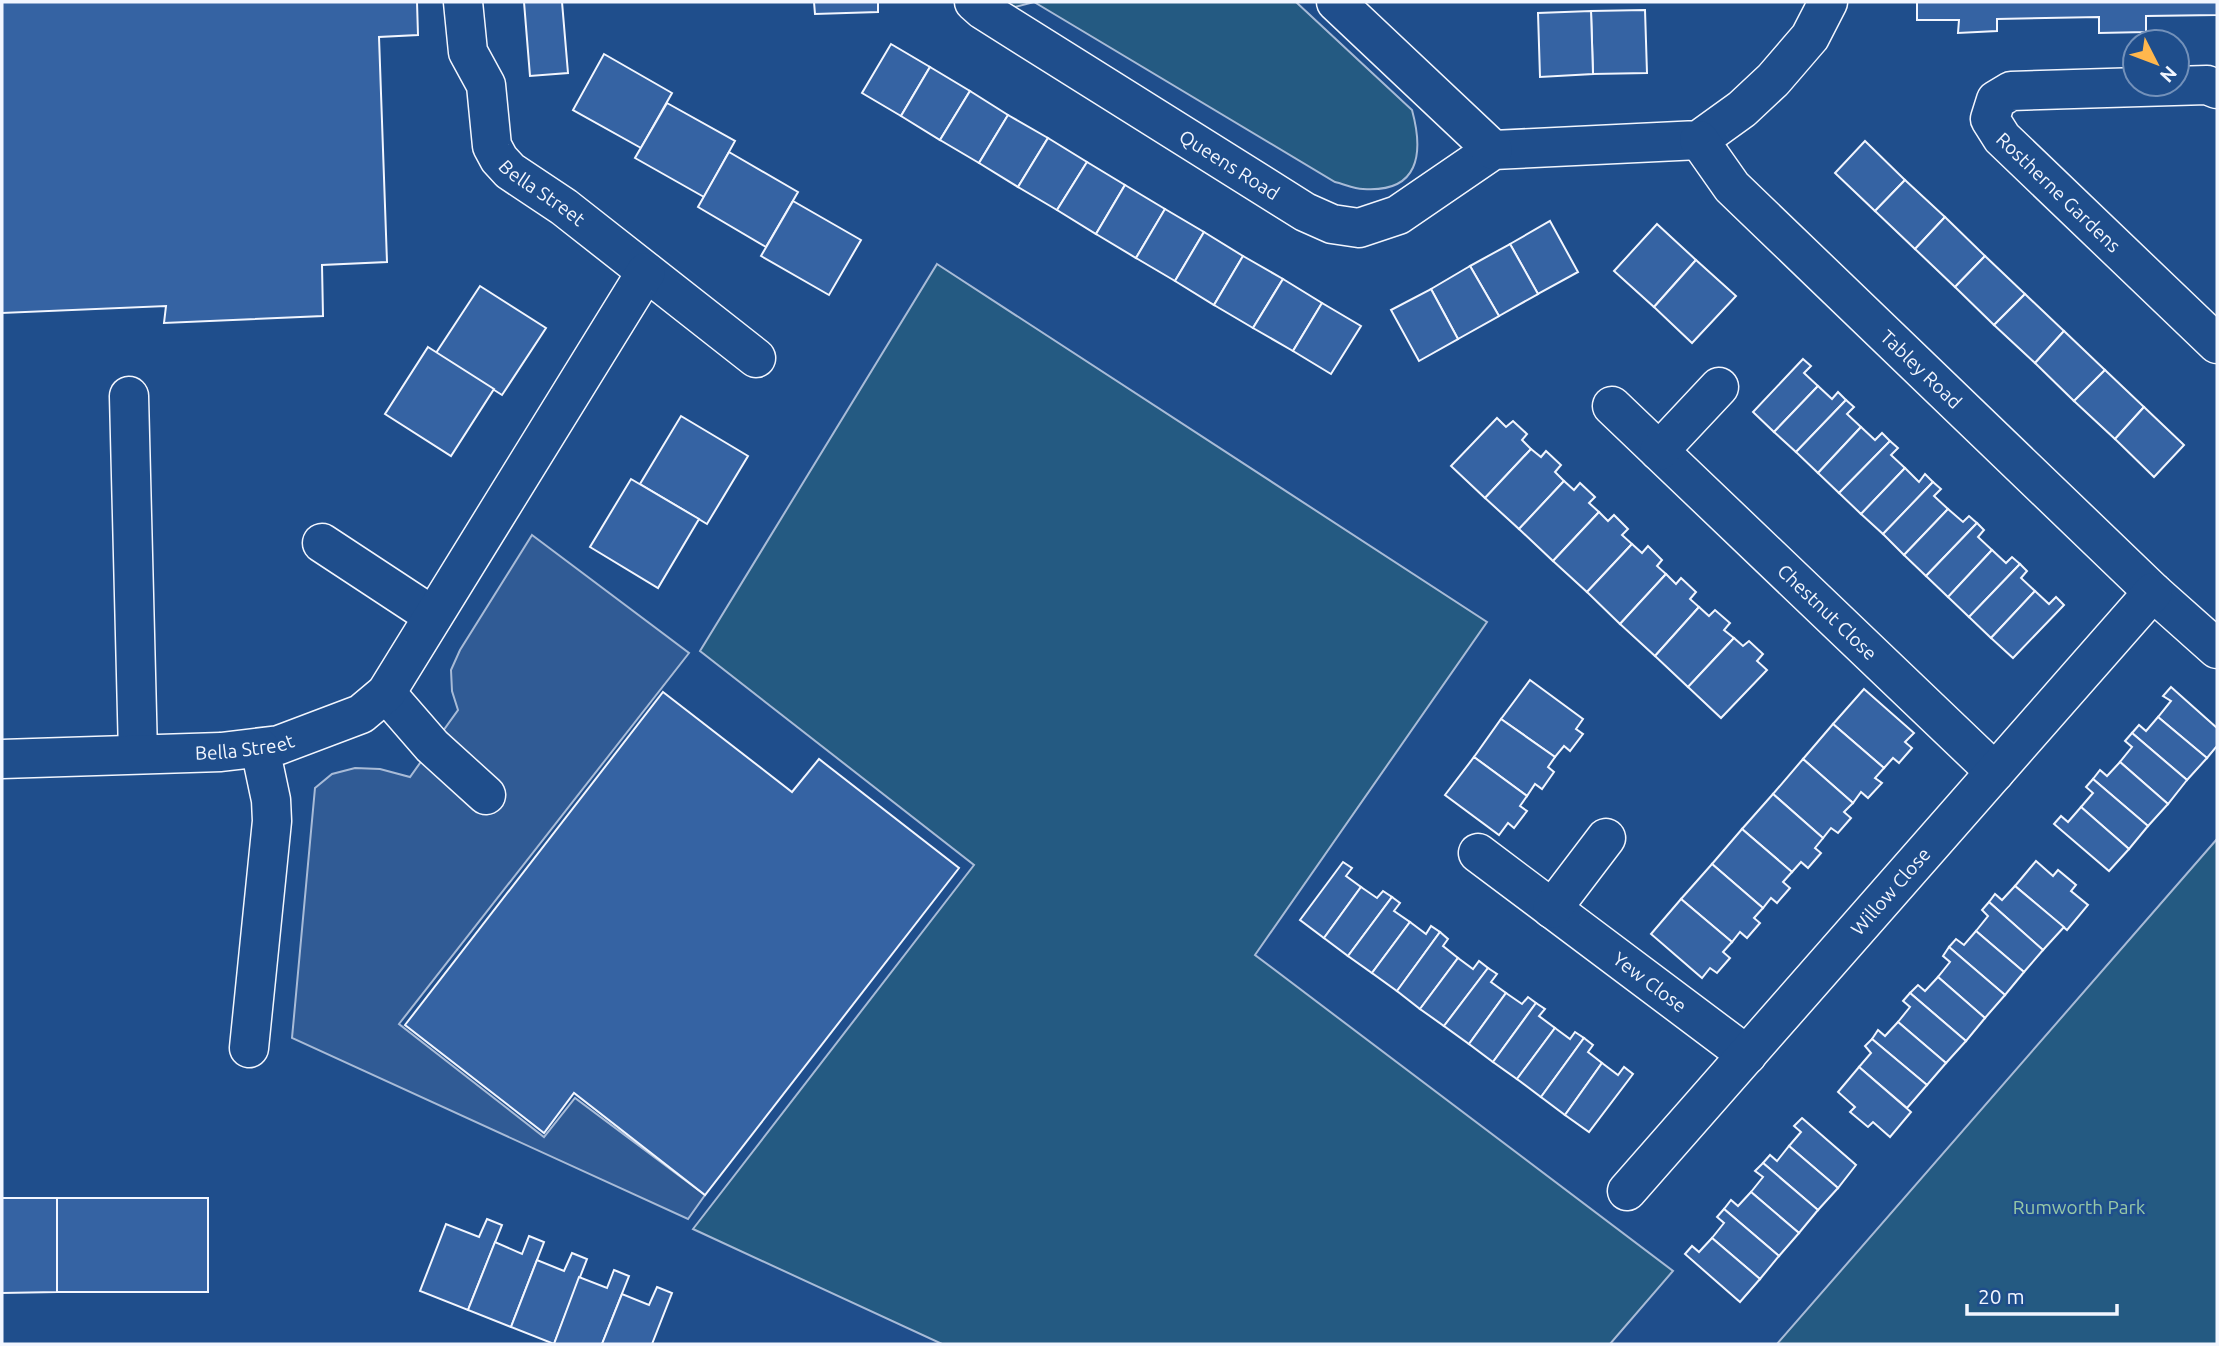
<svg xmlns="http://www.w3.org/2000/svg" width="2219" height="1346" font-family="Ubuntu,sans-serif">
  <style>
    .green { fill: #245a82; stroke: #a8bbd7; stroke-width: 2 }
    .parking { fill: #305b95; stroke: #a8bbd7; stroke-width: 2 }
    .building { fill: #3563a3; stroke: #f2f6ff; stroke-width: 2 }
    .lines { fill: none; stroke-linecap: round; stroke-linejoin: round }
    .minor-casing { stroke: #f2f6ff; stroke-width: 41 }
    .minor { stroke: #1f4e8c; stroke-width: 38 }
    .labels { text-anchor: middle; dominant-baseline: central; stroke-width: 5; stroke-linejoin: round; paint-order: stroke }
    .street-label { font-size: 19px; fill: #f2f6ff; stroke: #1f4e8c }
    .park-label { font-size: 19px; fill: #97c8a6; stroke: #1f4e8c }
  </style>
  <rect width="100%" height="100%" fill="#1f4e8c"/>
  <g class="green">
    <path d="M1002 2H1296L1412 110C1424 154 1419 193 1363 189 1354 189 1344 184 1335 182L1034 2 1015 7Z"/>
    <path d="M937 264 1487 622 1255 955 1673 1271 1610 1344H942L693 1229 974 865 700 651Z"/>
    <path d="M2217 839V1344H1777Z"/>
  </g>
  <path class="parking" d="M532 535 689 653 399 1024 544 1137 575 1098 705 1195 688 1219 292 1038 315 788 332 774 355 768 380 769 410 777 458 710 452 691 451 670 460 650Z"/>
  <g class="building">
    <path d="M2 2H417L418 35 379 37 387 262 322 265 323 316 164 323 166 306 2 313Z"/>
    <path d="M524 2H562L568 73 530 76Z"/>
    <path d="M814 2H878V12L815 14Z"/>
    <path d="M1917 2H2217V15L2146 16V32L2099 33V17L1997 19V31L1958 33 1959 20H1917Z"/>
    <path d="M1645 10 1647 73 1593 74 1591 11Z"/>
    <path d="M1591 11 1593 74 1540 77 1538 13Z"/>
    <path d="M891 44 930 67 901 116 862 93Z"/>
    <path d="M604 54 672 93 641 148 573 110Z"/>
    <path d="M930 67 970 91 940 140 901 116Z"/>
    <path d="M970 91 1008 115 979 163 940 140Z"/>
    <path d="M667 103 735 141 704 197 635 158Z"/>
    <path d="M1008 115 1048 138 1018 187 979 163Z"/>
    <path d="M1048 138 1087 162 1057 210 1018 187Z"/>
    <path d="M1865 141 1905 180 1875 211 1835 173Z"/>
    <path d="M729 152 798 192 766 247 698 207Z"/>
    <path d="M1087 162 1125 185 1096 234 1057 210Z"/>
    <path d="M1905 180 1945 217 1915 249 1875 211Z"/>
    <path d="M1125 185 1165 209 1136 258 1096 234Z"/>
    <path d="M793 201 861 240 829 295 761 256Z"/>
    <path d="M1165 209 1204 232 1175 281 1136 258Z"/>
    <path d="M1945 217 1985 256 1955 287 1915 249Z"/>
    <path d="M1550 221 1578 272 1538 294 1510 244Z"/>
    <path d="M1657 224 1696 260 1654 307 1614 271Z"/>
    <path d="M1204 232 1243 256 1214 305 1175 281Z"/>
    <path d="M1510 244 1538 294 1499 316 1470 266Z"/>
    <path d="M1243 256 1283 279 1253 328 1214 305Z"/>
    <path d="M1985 256 2025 294 1994 325 1955 287Z"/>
    <path d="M1696 260 1736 296 1692 343 1654 307Z"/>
    <path d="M1470 266 1499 316 1458 339 1431 289Z"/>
    <path d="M1283 279 1322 303 1293 351 1253 328Z"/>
    <path d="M480 286 546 328 502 395 436 353Z"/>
    <path d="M1431 289 1458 339 1419 361 1391 310Z"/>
    <path d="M2025 294 2064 331 2035 363 1994 325Z"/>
    <path d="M1322 303 1361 326 1331 374 1293 351Z"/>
    <path d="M2064 331 2105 370 2074 401 2035 363Z"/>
    <path d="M428 347 494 389 451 456 385 414Z"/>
    <path d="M1803 359 1811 366 1804 373 1818 386 1774 432 1753 412Z"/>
    <path d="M2105 370 2144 407 2115 439 2074 401Z"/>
    <path d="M1818 386 1832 399 1838 392 1846 400 1796 452 1774 432Z"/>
    <path d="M1846 400 1854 407 1847 414 1861 427 1818 473 1796 452Z"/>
    <path d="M2144 407 2184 445 2154 477 2115 439Z"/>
    <path d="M681 416 748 456 707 524 640 484Z"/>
    <path d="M1497 418 1506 427 1513 421 1527 434 1522 440 1531 449 1485 498 1451 466Z"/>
    <path d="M1861 427 1875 440 1882 433 1890 441 1839 493 1818 473Z"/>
    <path d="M1890 441 1898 448 1891 455 1905 468 1861 514 1839 493Z"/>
    <path d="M1531 449 1541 457 1546 451 1561 465 1555 472 1564 481 1519 529 1485 498Z"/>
    <path d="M1905 468 1919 482 1925 474 1933 482 1883 534 1861 514Z"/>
    <path d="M631 479 699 519 658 588 590 547Z"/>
    <path d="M1564 481 1574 490 1580 483 1595 497 1589 503 1599 512 1553 561 1519 529Z"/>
    <path d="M1933 482 1941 489 1934 496 1948 509 1904 555 1883 534Z"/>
    <path d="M1948 509 1963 522 1969 516 1977 523 1926 576 1904 555Z"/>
    <path d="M1599 512 1608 521 1614 515 1628 529 1622 535 1632 544 1587 592 1553 561Z"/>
    <path d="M1977 523 1984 530 1978 537 1992 550 1948 597 1926 576Z"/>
    <path d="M1632 544 1642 553 1648 546 1662 560 1657 566 1666 574 1620 624 1587 592Z"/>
    <path d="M1992 550 2006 563 2012 557 2020 564 1969 617 1948 597Z"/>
    <path d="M2020 564 2027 571 2021 578 2035 591 1991 638 1969 617Z"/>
    <path d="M1666 574 1676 584 1681 578 1696 592 1690 599 1699 607 1655 656 1620 624Z"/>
    <path d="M2035 591 2049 604 2056 597 2064 605 2013 658 1991 638Z"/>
    <path d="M1699 607 1709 616 1715 610 1730 623 1724 630 1734 638 1688 687 1655 656Z"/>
    <path d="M1734 638 1743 646 1749 641 1763 654 1757 661 1767 670 1721 718 1688 687Z"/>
    <path d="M1530 680 1583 719 1576 729 1583 734 1570 751 1564 746 1555 757 1501 719Z"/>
    <path d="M2171 687 2217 728V746L2207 758 2158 717 2171 701 2163 696Z"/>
    <path d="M1864 689 1914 733 1905 742 1912 748 1899 763 1893 758 1884 768 1833 724Z"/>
    <path d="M663 692 792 792 819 759 959 868 705 1195 574 1093 544 1133 405 1025Z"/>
    <path d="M2158 717 2207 758 2187 780 2132 733 2139 725 2146 731Z"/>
    <path d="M1501 719 1555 757 1548 767 1554 772 1542 789 1535 784 1527 796 1474 757Z"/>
    <path d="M1833 724 1884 768 1875 778 1882 783 1868 798 1861 792 1853 803 1803 759Z"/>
    <path d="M2132 733 2187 780 2168 804 2120 762 2132 747 2125 741Z"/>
    <path d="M1474 757 1527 796 1520 806 1527 811 1514 828 1508 823 1499 835 1445 795Z"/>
    <path d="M1803 759 1853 803 1844 812 1851 818 1838 833 1831 828 1823 838 1773 794Z"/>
    <path d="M2120 762 2168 804 2148 826 2093 779 2100 770 2107 776Z"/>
    <path d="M2093 779 2148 826 2129 849 2081 807 2093 793 2086 787Z"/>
    <path d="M1773 794 1823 838 1815 848 1821 853 1808 868 1801 862 1792 872 1742 829Z"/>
    <path d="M2081 807 2129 849 2109 871 2054 824 2061 816 2068 822Z"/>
    <path d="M1742 829 1792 872 1783 882 1790 888 1777 903 1771 898 1763 908 1712 864Z"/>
    <path d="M2036 861 2053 876 2058 870 2076 885 2071 891 2088 905 2067 930 2015 886Z"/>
    <path d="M1343 862 1352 868 1346 876 1361 887 1324 938 1300 920Z"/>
    <path d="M1712 864 1763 908 1754 918 1760 923 1747 938 1740 932 1732 942 1681 899Z"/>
    <path d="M2015 886 2064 927 2043 950 1989 902 1995 894 2002 900Z"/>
    <path d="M1361 887 1377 898 1383 891 1392 897 1348 956 1324 938Z"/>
    <path d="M1392 897 1400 903 1394 911 1410 922 1372 973 1348 956Z"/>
    <path d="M1681 899 1732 942 1723 952 1730 958 1717 973 1710 968 1702 978 1651 934Z"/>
    <path d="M1989 902 2043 950 2024 972 1976 931 1988 916 1982 910Z"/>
    <path d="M1410 922 1426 934 1431 926 1440 932 1397 991 1372 973Z"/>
    <path d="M1976 931 2024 972 2005 995 1949 947 1956 939 1964 945Z"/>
    <path d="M1440 932 1448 939 1443 946 1458 958 1420 1009 1397 991Z"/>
    <path d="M1949 947 2005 995 1985 1018 1938 977 1950 962 1943 956Z"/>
    <path d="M1458 958 1473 969 1479 961 1488 968 1444 1026 1420 1009Z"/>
    <path d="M1488 968 1497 974 1491 982 1506 993 1469 1044 1444 1026Z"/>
    <path d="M1938 977 1985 1018 1966 1041 1910 993 1918 985 1925 991Z"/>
    <path d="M1506 993 1522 1004 1528 997 1536 1003 1493 1062 1469 1044Z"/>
    <path d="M1910 993 1966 1041 1946 1063 1898 1022 1910 1007 1903 1001Z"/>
    <path d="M1536 1003 1545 1009 1539 1016 1555 1028 1517 1079 1493 1062Z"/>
    <path d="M1898 1022 1946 1063 1927 1085 1872 1039 1878 1030 1885 1036Z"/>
    <path d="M1555 1028 1570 1039 1575 1032 1584 1038 1541 1097 1517 1079Z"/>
    <path d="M1584 1038 1593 1045 1588 1052 1602 1063 1565 1115 1541 1097Z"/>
    <path d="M1872 1039 1927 1085 1907 1108 1859 1067 1871 1053 1865 1046Z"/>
    <path d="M1602 1063 1618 1075 1624 1067 1633 1074 1589 1132 1565 1115Z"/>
    <path d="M1859 1067 1911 1112 1890 1137 1873 1122 1868 1127 1850 1112 1855 1107 1838 1092Z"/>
    <path d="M1802 1118 1856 1165 1838 1188 1789 1146 1801 1132 1794 1126Z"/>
    <path d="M1789 1146 1838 1188 1818 1210 1763 1163 1770 1155 1777 1161Z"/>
    <path d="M1763 1163 1818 1210 1799 1233 1751 1192 1763 1177 1755 1171Z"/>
    <path d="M1751 1192 1799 1233 1779 1256 1724 1209 1731 1200 1738 1206Z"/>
    <path d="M2 1198H57V1292L2 1293Z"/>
    <rect x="57" y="1198" width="151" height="94"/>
    <path d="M1724 1209 1779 1256 1760 1279 1712 1238 1724 1223 1717 1217Z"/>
    <path d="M487 1219 502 1225 468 1310 420 1291 446 1224 479 1237Z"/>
    <path d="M529 1236 544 1242 511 1327 468 1310 495 1242 522 1254Z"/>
    <path d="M1712 1238 1760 1279 1740 1302 1685 1254 1692 1246 1699 1252Z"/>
    <path d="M572 1253 587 1259 554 1344 511 1327 537 1260 564 1271Z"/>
    <path d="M614 1270 629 1276 602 1344H554L579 1277 607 1288Z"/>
    <path d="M657 1287 672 1293 652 1344H602L622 1294 649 1305Z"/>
  </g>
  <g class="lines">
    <defs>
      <g id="minor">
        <path id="s1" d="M463 2 468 52 486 85 492 146 499 159 510 171 564 207 756 358"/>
        <path id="s2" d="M974 2 983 10 1305 212 1332 224 1359 228 1398 215 1493 150 1699 140 1742 109 1773 80 1810 37 1828 2"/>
        <path d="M1336 2 1493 150"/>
        <path id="s3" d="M2217 89 2207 85 2011 91 1996 100 1990 119 2002 138 2217 344"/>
        <path id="s4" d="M1699 140 1732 187 2153 592 2217 649"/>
        <path d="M129 396 138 754"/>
        <path id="s5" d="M1612 406 1995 772"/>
        <path d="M1659 451 1719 387"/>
        <path d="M322 543 433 616"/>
        <path d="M386 693 432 746 486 795"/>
        <path id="s6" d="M2 759 221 752 279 745 361 714 386 693 646 272"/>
        <path id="s7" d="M1478 853 1747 1055"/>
        <path d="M1552 909 1606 838"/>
        <path d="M249 1048 272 821 271 800 260 748"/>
        <path id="s8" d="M1627 1191 2153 592"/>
      </g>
    </defs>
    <use href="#minor" class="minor-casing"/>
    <use href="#minor" class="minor"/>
  </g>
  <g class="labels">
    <g class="street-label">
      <text stroke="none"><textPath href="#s2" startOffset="303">Queens Road</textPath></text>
      <text stroke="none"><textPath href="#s1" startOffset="219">Bella Street</textPath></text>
      <text stroke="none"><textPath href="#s3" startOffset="345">Rostherne Gardens</textPath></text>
      <text stroke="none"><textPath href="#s4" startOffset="320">Tabley Road</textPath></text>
      <text stroke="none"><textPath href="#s5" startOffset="298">Chestnut Close</textPath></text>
      <text stroke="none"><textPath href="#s6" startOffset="243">Bella Street</textPath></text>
      <text stroke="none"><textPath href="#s8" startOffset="399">Willow Close</textPath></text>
      <text stroke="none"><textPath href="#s7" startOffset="215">Yew Close</textPath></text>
    </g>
    <g class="park-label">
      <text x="2079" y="1207">Rumworth Park</text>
    </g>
  </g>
  <rect width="2219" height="1346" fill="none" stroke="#f2f6ff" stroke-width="7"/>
  <g transform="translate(2156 63) rotate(132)"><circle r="33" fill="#1f4e8c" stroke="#7391ba" stroke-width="2"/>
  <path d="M0-5L12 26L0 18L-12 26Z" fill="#ffb74d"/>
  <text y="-10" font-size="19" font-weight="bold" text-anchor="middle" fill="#f2f6ff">N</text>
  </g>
  <path d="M1967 1304v10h150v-10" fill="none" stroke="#f2f6ff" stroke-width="3.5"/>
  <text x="1978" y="1304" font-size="21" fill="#f2f6ff" stroke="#1f4e8c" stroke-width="5" paint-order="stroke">20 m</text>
</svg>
